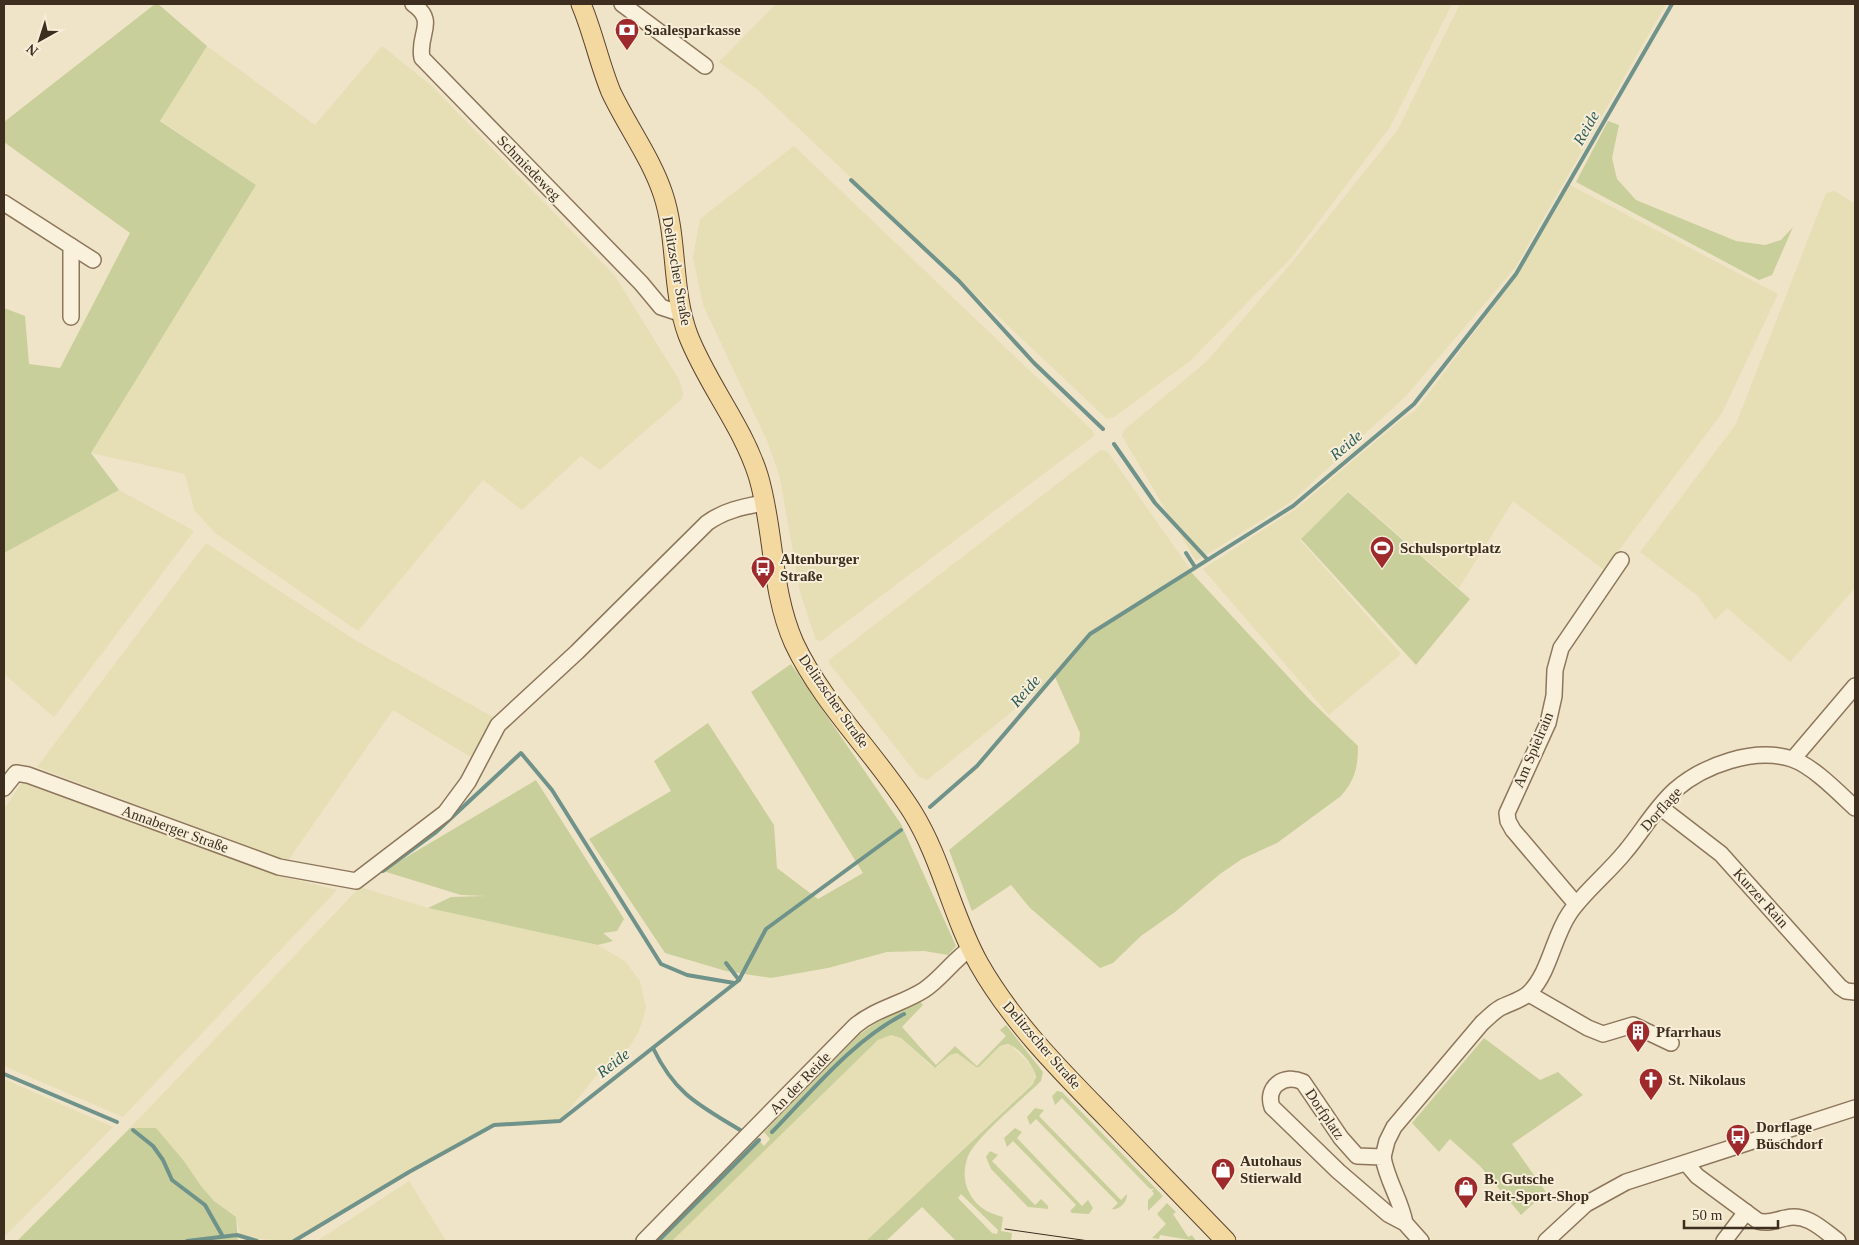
<svg xmlns="http://www.w3.org/2000/svg" width="1859" height="1245" font-family="'Times New Roman',serif">
  <style>
    .farmland { fill: #e6deb5 }
    .green { fill: #c9cf9b; fill-rule: evenodd }
    .lines { fill: none; stroke-linecap: round; stroke-linejoin: round }
    .stream { stroke: #6f938a; stroke-width: 4 }
    .minor-casing { stroke: #8d765c; stroke-width: 18 }
    .major-casing { stroke: #5b4430; stroke-width: 21 }
    .minor { stroke: #faf1dc; stroke-width: 15 }
    .major { stroke: #f3d9a0; stroke-width: 19 }
    .tram { stroke: #3d2e20; stroke-width: 1 }
    .labels { text-anchor: middle; dominant-baseline: central; stroke-width: 4; stroke-linejoin: round; paint-order: stroke }
    .poi-label { font-size: 15px; font-weight: bold; fill: #3d2e20; stroke: #f7eed8; text-anchor: start }
    .street-label { font-size: 15px; fill: #3d2e20; stroke: #f7eed8 }
    .water-label { font-size: 16px; font-style: italic; fill: #2f5d5a; stroke: #f7eed8 }
  </style>
  <rect width="100%" height="100%" fill="#f0e4c8"/>
  <g class="farmland">
    <path d="M776 4H1452L1390 127 1292 257 1190 361 1114 417 1107 419 757 89 719 62Z"/>
    <path d="M1460 4H1666L1515 268 1406 396 1291 502 1196 561 1122 436 1124 430 1206 362 1294 260 1397 131Z"/>
    <path d="M207 46 315 125 382 46 432 86 615 276 678 378 683 392 682 399 600 470 581 456 522 510 483 480 358 631 215 533 194 510 185 474 91 453 256 185 160 120Z"/>
    <path d="M794 146 1093 431 1094 436 821 641 816 640 800 592 780 478 768 443 703 305 693 257 700 219Z"/>
    <path d="M1568 184 1778 294 1722 413 1604 570 1513 501 1459 588 1348 491 1300 540 1401 654 1329 715 1203 569 1297 508 1402 419 1416 410 1517 275Z"/>
    <path d="M1835 191 1855 204V588L1790 662 1727 608 1715 620 1698 596 1640 552 1736 424 1826 193Z"/>
    <path d="M1101 450 1107 451 1190 569 1149 598 1090 634 1055 677 931 777 927 780 919 777 829 663V660Z"/>
    <path d="M119 490 194 531 54 717 4 674V553Z"/>
    <path d="M206 543 355 640 495 718 474 759 393 710 287 862 37 767Z"/>
    <path d="M23 781 276 875 337 890 123 1117 4 1066V809Z"/>
    <path d="M360 887 428 908 598 945 625 961 640 981 646 1008 642 1023 637 1035 629 1047 596 1076 560 1121 494 1125 409 1172 294 1241 241 1238 236 1217 214 1201 201 1186 184 1161 156 1128H130Z"/>
    <path d="M891 1035 901 1038 932 1067H938L949 1055 957 1053 976 1067H979L1000 1046 1011 1045 1034 1069 1035 1081 866 1241H672L878 1040Z"/>
    <path d="M4 1079 113 1127 4 1237Z"/>
    <path d="M409 1181 446 1241H317Z"/>
  </g>
  <g class="green">
    <path d="M155 4H158L207 46 160 121 256 185 91 453 119 490 4 553V308L25 316 29 364 60 368 130 233 4 142V122Z"/>
    <path d="M1608 121 1619 125 1612 158 1617 179 1636 200 1736 241 1765 245 1781 240 1793 227 1772 275 1759 280 1576 182Z"/>
    <path d="M1348 492 1470 599 1416 665 1301 539Z"/>
    <path d="M1191 572 1310 700 1358 746C1358 767 1355 780 1341 796L1277 843 1242 859 1220 874 1175 912 1141 936 1113 963 1100 968 1030 908 1011 885 972 911 949 850 1079 743 1080 733 1055 677 1090 634Z"/>
    <path d="M791 664 901 824 956 946 948 955 924 951 887 952 828 968 771 978 726 971 665 953 589 839 671 791 654 761 708 723 774 825 777 868 818 899 863 873 751 692Z"/>
    <path d="M536 780 624 919 617 931 603 933 613 941 598 945 428 908 451 897 486 896 461 895 383 871Z"/>
    <path d="M919 1000 923 1005 902 1027 936 1065 955 1046 977 1066 1006 1036 1000 1030 1006 1025 1043 1072 1041 1081C1024 1098 977 1136 968 1156 964 1167 963 1179 968 1190 975 1206 987 1213 1003 1217L1001 1231 1012 1233 1011 1241H956L922 1207 886 1241H866L1033 1084 1036 1077C1034 1066 1019 1047 1008 1044L1000 1046 979 1067H976L957 1053 950 1055 935 1068 901 1038 891 1035 878 1040 672 1241H651L756 1137 764 1146 770 1139 764 1132 860 1034 883 1018ZM961 1194 998 1230 997 1234 992 1233 958 1198Z"/>
    <path d="M1484 1038 1540 1080 1558 1072 1583 1095 1512 1144 1546 1192 1521 1215 1480 1166 1450 1139 1439 1152 1412 1123Z"/>
    <path d="M1057 1091 1062 1092 1163 1196 1148 1211V1200L1154 1194 1152 1191 1154 1189H1150L1062 1098 1055 1105 1052 1096Z"/>
    <path d="M1035 1108 1044 1110 1039 1116 1121 1200 1127 1194C1128 1201 1119 1211 1112 1209L1118 1203 1036 1119 1030 1125 1027 1117Z"/>
    <path d="M130 1128H156L184 1161 201 1186 214 1201 236 1217 238 1241H17Z"/>
    <path d="M1015 1128 1022 1132 1017 1138 1082 1206 1088 1200 1093 1208 1089 1214 1072 1213 1070 1211 1076 1205 1013 1141 1007 1147 1004 1138Z"/>
    <path d="M990 1151 998 1155 992 1161 1035 1205 1041 1199 1048 1206V1209L1028 1207 991 1169 986 1157Z"/>
    <path d="M1167 1203 1176 1212 1173 1214 1188 1237 1192 1235 1196 1241 1160 1235 1159 1239 1152 1238 1166 1224 1157 1214Z"/>
  </g>
  <g class="lines">
    <g class="stream">
      <path d="M851 180 959 281 1034 363 1103 429"/>
      <path d="M1114 444 1155 503 1207 559"/>
      <path d="M1186 553 1195 567"/>
      <path d="M930 807 977 766 1090 634 1293 506 1414 404 1516 274 1672 4"/>
      <path d="M383 871 435 833 521 753 552 790 661 964 687 975 734 983"/>
      <path d="M726 963 739 980"/>
      <path d="M653 1048C676 1096 701 1106 745 1133"/>
      <path d="M4 1074 117 1122"/>
      <path d="M133 1130 153 1146 163 1160 172 1180 205 1205 222 1235"/>
      <path d="M772 1132C813 1090 852 1041 904 1014"/>
      <path d="M187 1241 237 1235 257 1241"/>
      <path d="M294 1241 409 1172 494 1125 560 1121 739 980 766 929 901 830"/>
      <path d="M658 1241 759 1140"/>
    </g>
    <defs>
      <g id="minor">
        <path d="M413 4C438 22 417 34 422 58L641 283 661 307 682 314"/>
        <path d="M622 4 705 66"/>
        <path d="M4 203 71 246V317"/>
        <path d="M71 246 93 260"/>
        <path d="M1793 759 1855 686"/>
        <path d="M4 788 16 773 28 775 279 867 356 881 445 813 468 782 498 725 577 652 707 523C725 510 743 507 764 503"/>
        <path d="M1660 807 1721 854 1840 987 1846 991 1855 992"/>
        <path d="M1576 904 1513 830 1508 821 1507 813 1548 723 1554 696 1555 670 1561 648 1621 560"/>
        <path d="M1529 994 1588 1028 1603 1034 1633 1025 1671 1043"/>
        <path d="M1383 1157 1387 1141 1394 1127 1482 1023C1488 1018 1493 1012 1500 1008 1509 1003 1523 1000 1530 992 1550 971 1553 938 1569 914 1582 894 1609 872 1625 852 1642 832 1655 808 1675 790 1704 765 1754 747 1792 759 1813 766 1839 793 1855 808"/>
        <path d="M1686 1163 1697 1176 1758 1221C1769 1224 1775 1220 1786 1218 1807 1213 1822 1229 1838 1241"/>
        <path d="M1405 1223C1401 1200 1387 1181 1383 1157L1357 1156 1341 1138 1303 1082C1284 1073 1265 1087 1272 1107L1338 1171 1388 1214 1405 1223 1421 1241"/>
        <path d="M644 1241 855 1026C875 1009 902 1004 924 990 942 978 953 960 971 948"/>
        <path d="M1546 1241 1586 1204 1626 1182 1855 1108"/>
        <path d="M1724 1241 1746 1212"/>
      </g>
      <path id="major" d="M581 4C593 32 599 63 611 92 627 126 651 158 663 194 678 239 671 289 688 335 707 384 742 425 758 475 775 531 770 589 794 643 823 705 877 755 913 813 942 860 952 916 979 964 1012 1022 1060 1070 1107 1118 1147 1159 1186 1200 1226 1241"/>
    </defs>
    <use href="#minor" class="minor-casing"/>
    <use href="#major" class="major-casing"/>
    <use href="#minor" class="minor"/>
    <use href="#major" class="major"/>
    <path class="tram" d="M1005 1229 1089 1241"/>
  </g>
  <defs>
    <symbol id="bank-pin" viewBox="-11 -11 22 30"><path d="M0 17L-7.5 6A9.5 9.5 0 1 1 7.5 6Z" fill="#9e2a2b" stroke="#f7eed8"/><path d="M-6-4H6V4H-6ZM0-2.3a2.3 2.3 0 1 0 0 4.6a2.3 2.3 0 1 0 0-4.6Z" fill="#fff"/></symbol>
    <symbol id="stadium-pin" viewBox="-11 -11 22 30"><path d="M0 17L-7.5 6A9.5 9.5 0 1 1 7.5 6Z" fill="#9e2a2b" stroke="#f7eed8"/><path d="M0-5a6.5 5 0 1 0 0 10a6.5 5 0 1 0 0-10ZM-3.5-1.8h7v3.6h-7Z" fill="#fff"/></symbol>
    <symbol id="bus-pin" viewBox="-11 -11 22 30"><path d="M0 17L-7.5 6A9.5 9.5 0 1 1 7.5 6Z" fill="#9e2a2b" stroke="#f7eed8"/><path d="M-5-6H5V4H4V6H2V4H-2V6H-4V4H-5ZM-3.5-4V0h7V-4ZM-3.5 1.2v1.5H-2V1.2ZM2 1.2v1.5H3.5V1.2Z" fill="#fff"/></symbol>
    <symbol id="building-pin" viewBox="-11 -11 22 30"><path d="M0 17L-7.5 6A9.5 9.5 0 1 1 7.5 6Z" fill="#9e2a2b" stroke="#f7eed8"/><path d="M-4-6H4V6H1V3H-1V6H-4ZM-2.5-4.3h1.7v1.8h-1.7ZM.8-4.3h1.7v1.8H.8ZM-2.5-1h1.7V.8h-1.7ZM.8-1h1.7V.8H.8Z" fill="#fff"/></symbol>
    <symbol id="church-pin" viewBox="-11 -11 22 30"><path d="M0 17L-7.5 6A9.5 9.5 0 1 1 7.5 6Z" fill="#9e2a2b" stroke="#f7eed8"/><path d="M-1.2-6h2.4v3.5h3.3v2.4h-3.3V6h-2.4V-.1h-3.3v-2.4h3.3Z" fill="#fff"/></symbol>
    <symbol id="shop-pin" viewBox="-11 -11 22 30"><path d="M0 17L-7.5 6A9.5 9.5 0 1 1 7.5 6Z" fill="#9e2a2b" stroke="#f7eed8"/><path d="M-5-2.5h2.3a2.7 3.5 0 0 1 5.4 0H5L5.5 6h-11ZM-1.5-2.5h3a1.5 2.3 0 0 0-3 0Z" fill="#fff"/></symbol>
  </defs>
  <g fill-rule="evenodd">
    <use href="#bank-pin" x="613" y="16" width="28" height="38"/>
    <use href="#stadium-pin" x="1368" y="534" width="28" height="38"/>
    <use href="#bus-pin" x="749" y="554" width="28" height="38"/>
    <use href="#building-pin" x="1624" y="1018" width="28" height="38"/>
    <use href="#church-pin" x="1637" y="1066" width="28" height="38"/>
    <use href="#bus-pin" x="1724" y="1122" width="28" height="38"/>
    <use href="#shop-pin" x="1209" y="1156" width="28" height="38"/>
    <use href="#shop-pin" x="1452" y="1174" width="28" height="38"/>
  </g>
  <g class="labels">
    <g class="poi-label">
      <text x="644" y="30">Saalesparkasse</text>
      <text x="1400" y="548">Schulsportplatz</text>
      <text x="780" y="559">Altenburger<tspan x="780" dy="17">Straße</tspan></text>
      <text x="1656" y="1032">Pfarrhaus</text>
      <text x="1668" y="1080">St. Nikolaus</text>
      <text x="1756" y="1127">Dorflage<tspan x="1756" dy="17">Büschdorf</tspan></text>
      <text x="1240" y="1161">Autohaus<tspan x="1240" dy="17">Stierwald</tspan></text>
      <text x="1484" y="1179">B. Gutsche<tspan x="1484" dy="17">Reit-Sport-Shop</tspan></text>
    </g>
    <g class="street-label">
      <text transform="translate(529 168) rotate(46)">Schmiedeweg</text>
      <text transform="translate(677 271) rotate(80)">Delitzscher Straße</text>
      <text transform="translate(834 701) rotate(55)">Delitzscher Straße</text>
      <text transform="translate(1533 750) rotate(-67)">Am Spielrain</text>
      <text transform="translate(1661 809) rotate(-48)">Dorflage</text>
      <text transform="translate(175 829) rotate(20)">Annaberger Straße</text>
      <text transform="translate(1761 898) rotate(48)">Kurzer Rain</text>
      <text transform="translate(1042 1045) rotate(49)">Delitzscher Straße</text>
      <text transform="translate(800 1083) rotate(-46)">An der Reide</text>
      <text transform="translate(1325 1114) rotate(56)">Dorfplatz</text>
    </g>
    <g class="water-label">
      <text transform="translate(1586 128) rotate(-60)">Reide</text>
      <text transform="translate(1346 445) rotate(-40)">Reide</text>
      <text transform="translate(1025 691) rotate(-49)">Reide</text>
      <text transform="translate(613 1063) rotate(-38)">Reide</text>
    </g>
  </g>
  <rect width="1859" height="1245" fill="none" stroke="#3d2e20" stroke-width="10"/>
  <g transform="translate(40 40) rotate(219)" stroke="#f7eed8" stroke-width="4" paint-order="stroke">
  <path d="M0-4L9 19L0 12L-9 19Z" fill="#3d2e20"/>
  <text y="-8" font-size="14" font-weight="bold" text-anchor="middle" fill="#3d2e20">N</text>
  </g>
  <path d="M1684 1220v8h94v-8" fill="none" stroke="#3d2e20" stroke-width="2.5"/>
  <text x="1692" y="1220" font-size="15" fill="#3d2e20" stroke="#f7eed8" stroke-width="4" paint-order="stroke">50 m</text>
</svg>
